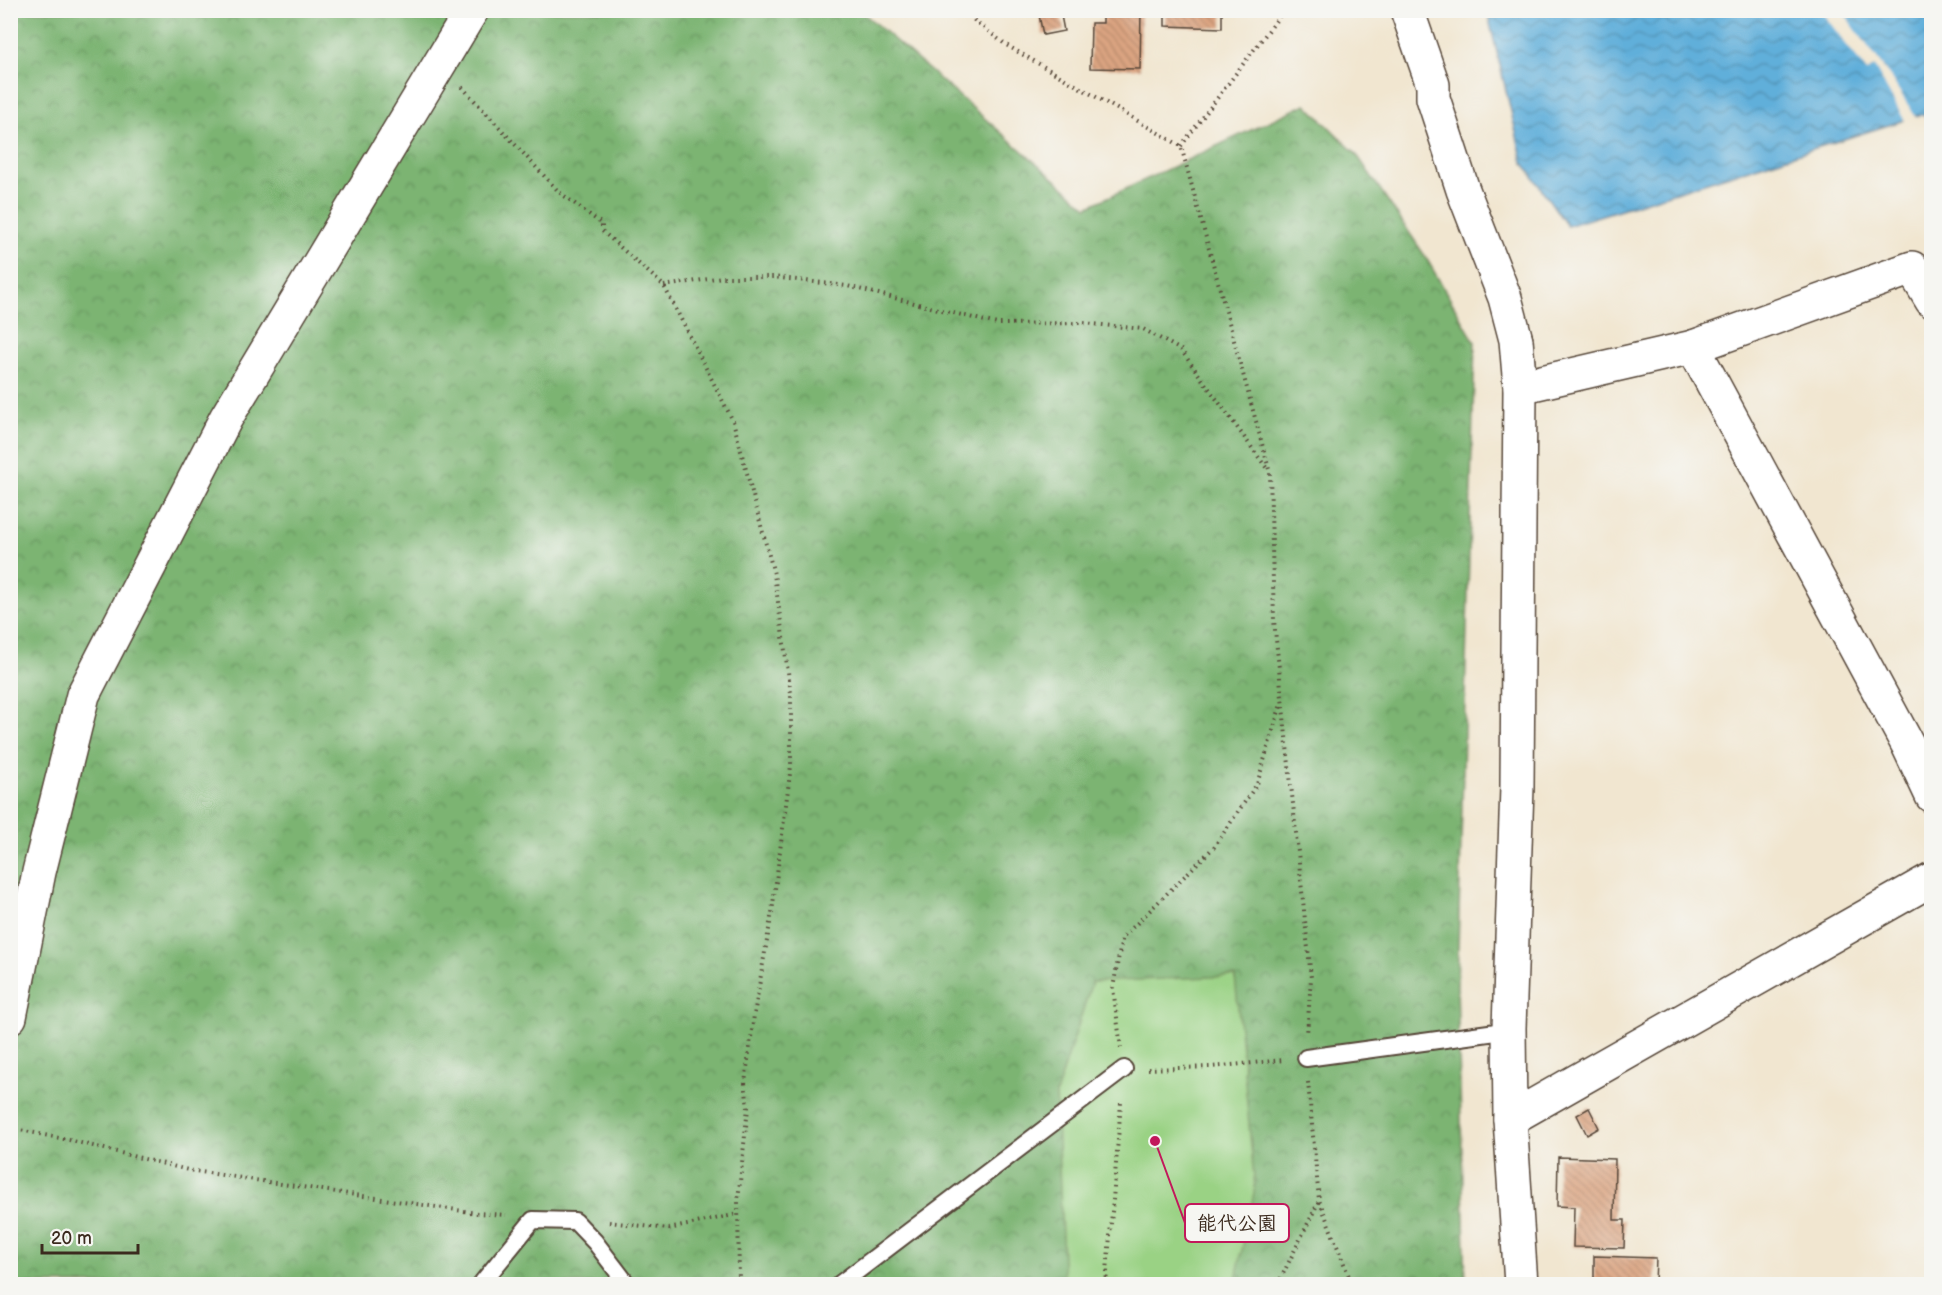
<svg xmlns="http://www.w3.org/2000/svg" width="1942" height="1295" font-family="'Balsamiq Sans','Klee One',sans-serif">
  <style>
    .forest { fill: url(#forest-crowns); stroke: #5b6f48; stroke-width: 1.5 }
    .green { fill: #9ad284; stroke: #6a7e51; stroke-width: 1.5 }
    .water { fill: url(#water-waves); stroke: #4e6c7c; stroke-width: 1.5 }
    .pier { fill: #f1e6d0 }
    .building { fill: url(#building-back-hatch) }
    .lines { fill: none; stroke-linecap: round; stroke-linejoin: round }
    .service-casing { stroke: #564639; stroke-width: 20 }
    .minor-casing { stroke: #564639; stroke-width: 36 }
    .tertiary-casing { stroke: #564639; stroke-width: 36 }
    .path { stroke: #564639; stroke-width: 4; stroke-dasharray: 1.5 4.5; stroke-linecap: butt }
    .service { stroke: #fff; stroke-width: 16 }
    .minor { stroke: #fff; stroke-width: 33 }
    .tertiary { stroke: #fff; stroke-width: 33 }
    .leader { fill: none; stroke: #c2185b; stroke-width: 2 }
    .callout-dot { fill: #c2185b; stroke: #f6f6f2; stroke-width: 2 }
    .callout { fill: #f6f6f2; stroke: #c2185b; stroke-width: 2 }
    .callout-label { font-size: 20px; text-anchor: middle; font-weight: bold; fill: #3b2a1e }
  </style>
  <defs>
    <pattern id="forest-crowns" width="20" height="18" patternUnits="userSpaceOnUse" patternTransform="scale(1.5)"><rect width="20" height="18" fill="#7bb472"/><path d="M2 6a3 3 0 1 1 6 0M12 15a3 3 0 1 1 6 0" fill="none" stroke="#66935d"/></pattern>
    <pattern id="water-waves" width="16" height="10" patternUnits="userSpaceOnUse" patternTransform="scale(1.5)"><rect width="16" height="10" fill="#60afda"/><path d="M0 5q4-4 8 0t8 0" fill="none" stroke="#508fb0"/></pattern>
    <pattern id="building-back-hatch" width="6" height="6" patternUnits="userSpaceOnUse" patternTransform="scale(1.5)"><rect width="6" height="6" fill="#dba481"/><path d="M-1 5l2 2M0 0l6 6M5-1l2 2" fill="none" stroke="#b38669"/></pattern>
  </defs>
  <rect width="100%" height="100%" fill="#f6f6f2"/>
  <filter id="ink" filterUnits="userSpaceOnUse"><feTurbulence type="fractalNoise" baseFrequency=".0167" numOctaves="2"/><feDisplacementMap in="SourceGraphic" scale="12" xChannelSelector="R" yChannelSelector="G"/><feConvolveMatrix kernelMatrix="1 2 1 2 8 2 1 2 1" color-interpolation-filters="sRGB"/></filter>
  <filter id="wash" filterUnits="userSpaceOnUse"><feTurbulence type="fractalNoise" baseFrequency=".008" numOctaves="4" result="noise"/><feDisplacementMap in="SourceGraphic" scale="24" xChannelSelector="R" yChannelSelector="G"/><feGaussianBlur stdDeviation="1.35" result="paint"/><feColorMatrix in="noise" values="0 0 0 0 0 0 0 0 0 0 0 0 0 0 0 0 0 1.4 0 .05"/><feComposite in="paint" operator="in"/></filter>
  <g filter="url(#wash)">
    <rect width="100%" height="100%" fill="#f1e6d0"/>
    <path class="forest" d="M10 11H861L1087 207 1306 104 1357 155 1425 256 1475 342 1457 986 1466 1284H11Z"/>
    <path class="green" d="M1235 976 1255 1188 1235 1284H1064L1056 1094 1092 982Z"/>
    <path class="water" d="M1487 11H1931V127L1924 114 1567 226 1523 162Z"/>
    <path class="pier" d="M1821 11H1842L1889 75 1917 119 1906 123 1874 66 1867 72Z"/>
    <g id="blocks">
      <g class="building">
        <path d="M1038 10H1060L1064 31 1043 35Z"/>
        <path d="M1103 10H1141L1140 69 1090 68 1091 23H1103Z"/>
        <path d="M1165 10H1222V28L1165 26Z"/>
        <path d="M1589 1108 1599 1128 1587 1135 1577 1115Z"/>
        <path d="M1558 1157 1615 1159 1614 1220H1625L1624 1248 1573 1247 1574 1207 1557 1206Z"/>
        <path d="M1594 1256 1656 1258 1655 1284H1594Z"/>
      </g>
    </g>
  </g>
  <g filter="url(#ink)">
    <use href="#blocks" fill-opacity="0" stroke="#564639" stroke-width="1.5"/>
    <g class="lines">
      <defs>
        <g id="service">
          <path d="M1306 1058 1511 1030"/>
          <path d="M481 1284 533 1220 575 1221 595 1242 627 1284"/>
          <path d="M840 1284 1124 1069"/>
        </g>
        <g id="minor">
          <path d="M1693 347 1908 745 1932 796"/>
          <path d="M1520 387 1693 347 1912 268 1932 301"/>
          <path d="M10 1017 39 872 83 695 226 418 472 10"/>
          <path d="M1510 1119 1932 879"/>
        </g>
        <path id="tertiary" d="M1407 10 1433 85V98L1463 190 1505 298 1516 340 1520 387 1517 787 1509 1028 1510 1119 1521 1284"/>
      </defs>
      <use href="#service" class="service-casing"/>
      <use href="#minor" class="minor-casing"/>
      <use href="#tertiary" class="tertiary-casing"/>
      <g class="path">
        <path d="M967 10 974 20 1006 45 1181 146 1270 473 1274 620 1311 978 1307 1035"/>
        <path d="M462 87 559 192 602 224V231L664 286 733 421 774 574 791 693V766L772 912 754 1015 745 1083 748 1108 738 1200 739 1284"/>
        <path d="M1181 146 1284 10"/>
        <path d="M664 286 722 277H773L847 286 997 324 1083 323 1143 329 1181 350 1268 470"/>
        <path d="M1121 1048 1113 988 1122 938 1214 847 1257 784 1281 704"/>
        <path d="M1148 1069 1211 1067 1284 1060"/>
        <path d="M1308 1082 1319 1200 1352 1284"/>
        <path d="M10 1128 69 1140 188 1170 477 1213 506 1215"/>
        <path d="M609 1222 669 1229 738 1214"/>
        <path d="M1106 1284 1121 1103"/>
        <path d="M1278 1284 1319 1201"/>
      </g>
      <use href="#service" class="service"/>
      <use href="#minor" class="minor"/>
      <use href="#tertiary" class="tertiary"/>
    </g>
  </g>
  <path class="leader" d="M1155 1141L1185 1223"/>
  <circle class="callout-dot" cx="1155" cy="1141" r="6"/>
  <rect class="callout" x="1185" y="1204" width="104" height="38" rx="6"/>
  <g class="callout-label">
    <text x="1237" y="1230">能代公園</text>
  </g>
  <rect width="1942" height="1295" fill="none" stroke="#f6f6f2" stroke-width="36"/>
  <path d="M42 1244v9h96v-9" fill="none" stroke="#3b2a1e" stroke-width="3"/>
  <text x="51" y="1244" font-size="18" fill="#3b2a1e" stroke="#f6f6f2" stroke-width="4.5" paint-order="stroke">20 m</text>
</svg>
